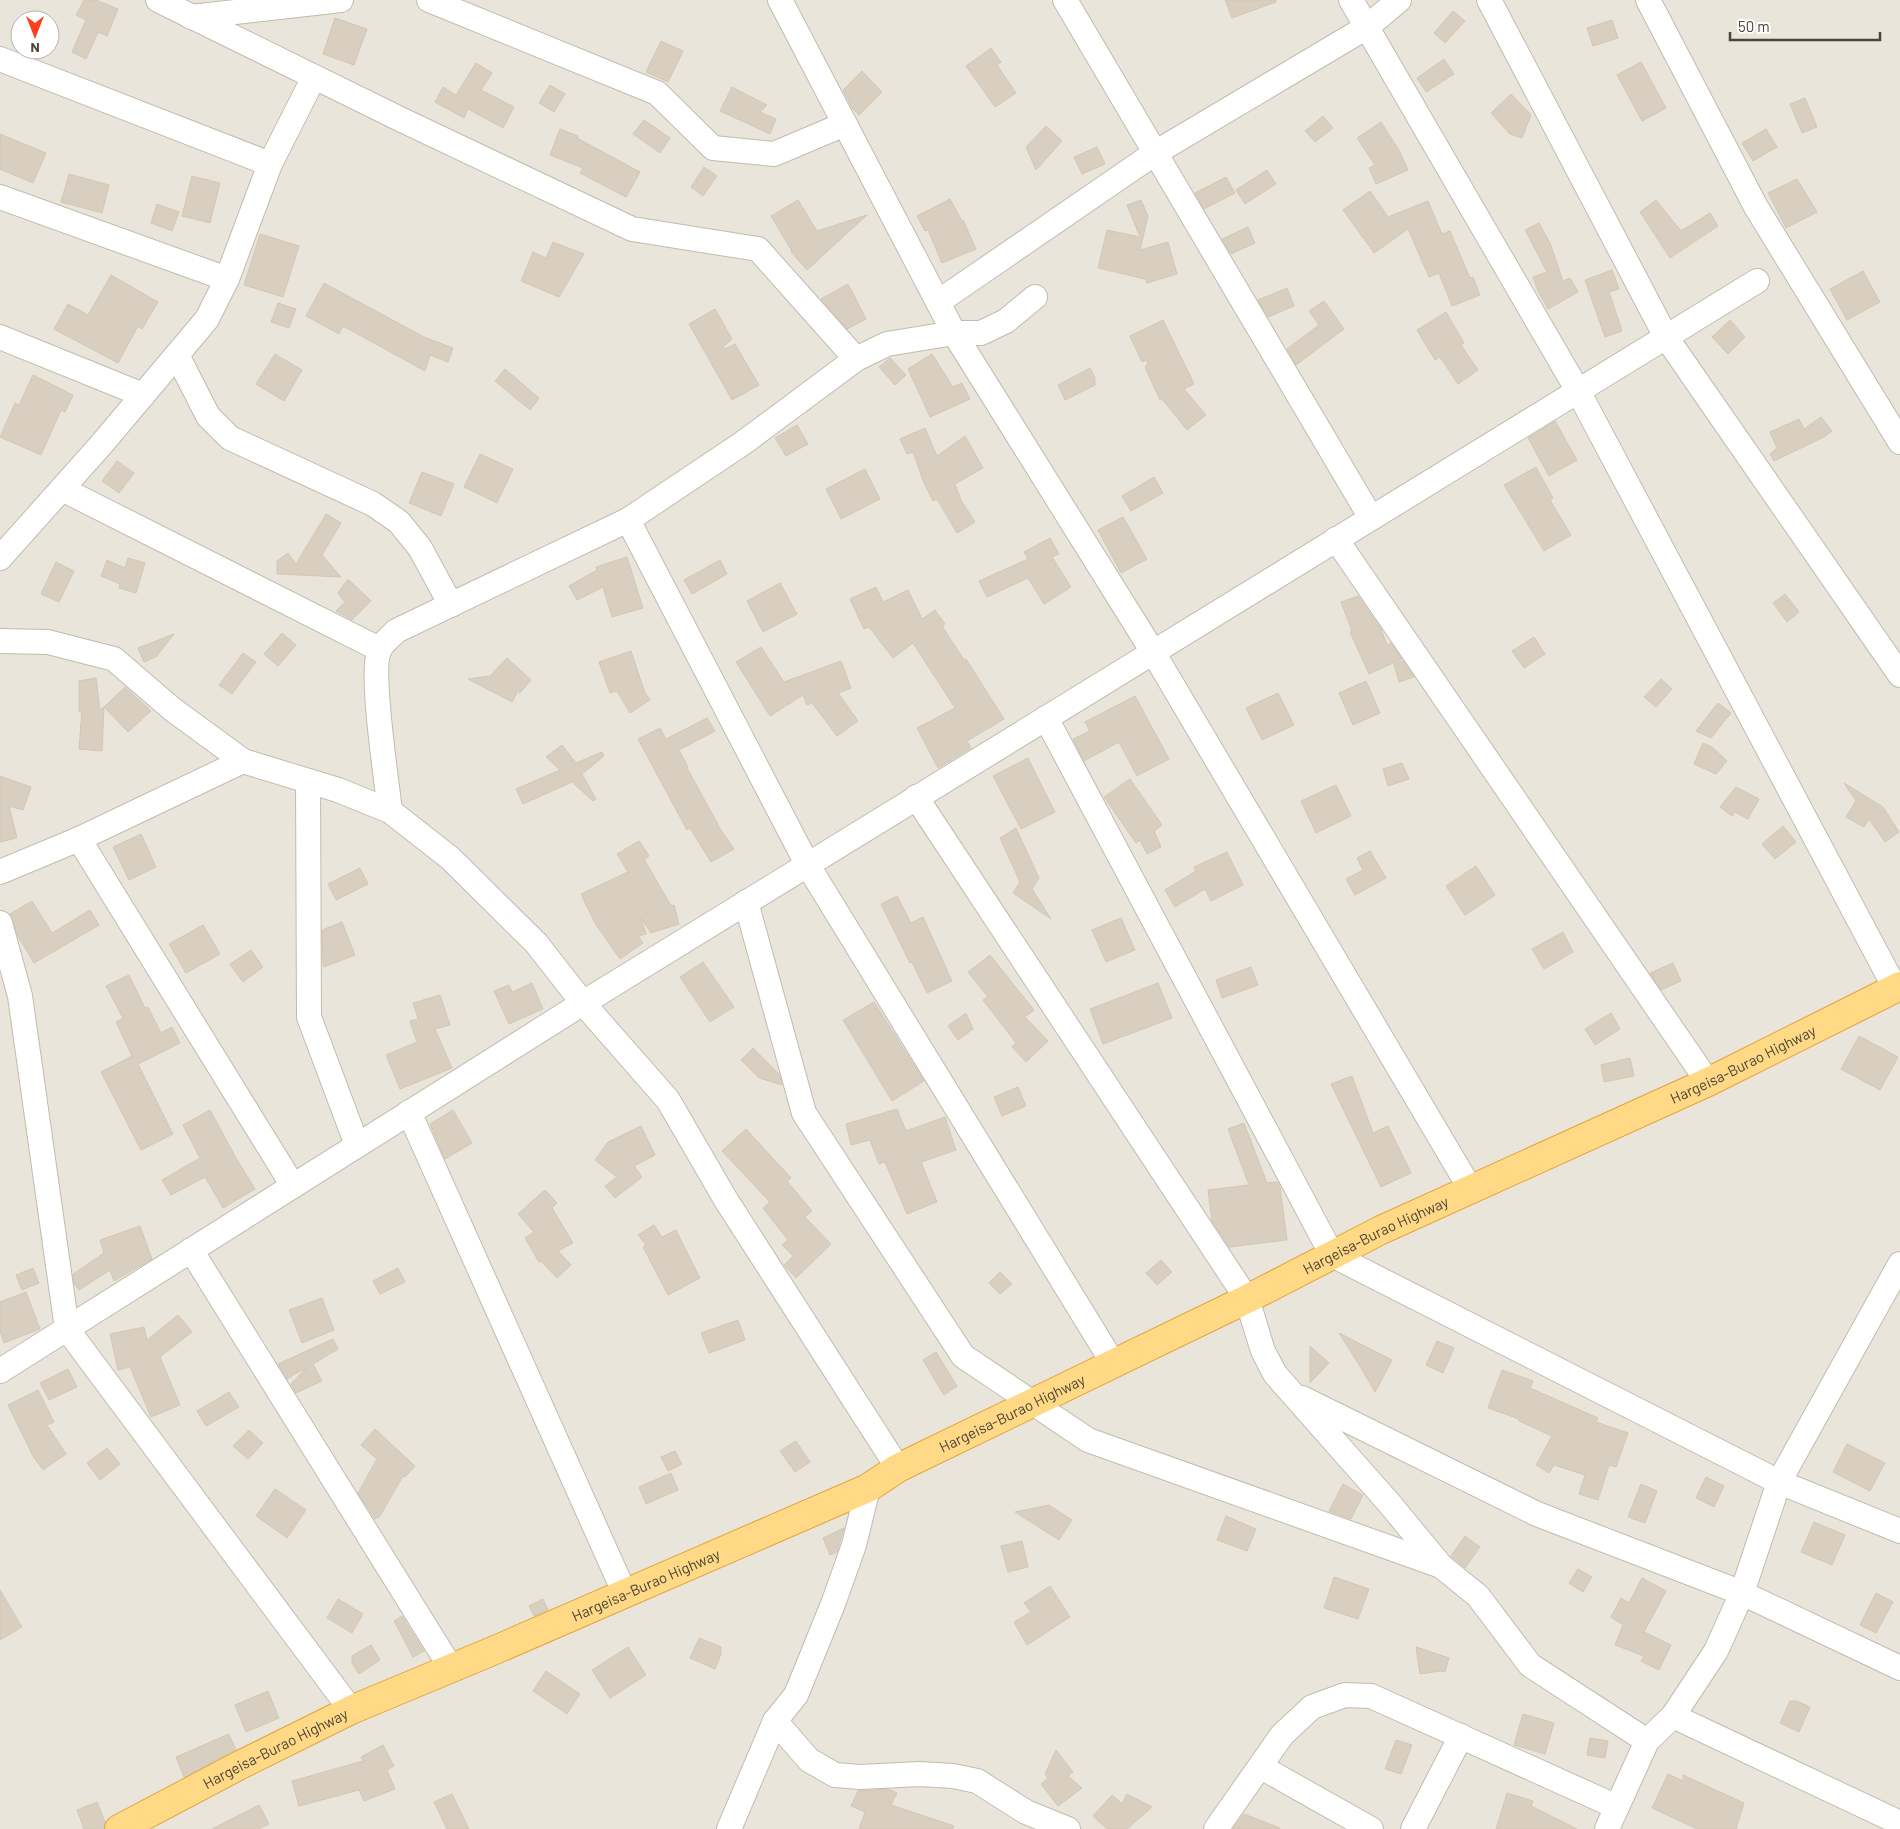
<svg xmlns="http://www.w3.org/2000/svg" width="1900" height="1829" font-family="Barlow,sans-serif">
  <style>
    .residential { fill: #eae5da; fill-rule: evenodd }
    .building { fill: #d8cfc1; stroke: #d3c7b4 }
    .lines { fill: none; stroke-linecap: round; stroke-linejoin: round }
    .minor-casing { stroke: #c2bbae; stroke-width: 26 }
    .trunk-casing { stroke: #e0a43c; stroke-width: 30 }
    .minor { stroke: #fff; stroke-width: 24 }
    .trunk { stroke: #ffd985; stroke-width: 28 }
    .labels { text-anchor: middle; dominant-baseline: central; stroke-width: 4; stroke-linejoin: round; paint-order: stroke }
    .street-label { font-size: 15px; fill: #4b4439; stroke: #fff }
  </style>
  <rect width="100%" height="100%" fill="#f6f3ec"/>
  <path class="residential" d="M0 0H1900V1829H0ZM20 20H50V50H20Z"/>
  <g class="building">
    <path d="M84 0H96L118 9 107 36 98 32 86 59 72 52 86 20 76 15Z"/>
    <path d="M1225 0H1276V2L1232 18Z"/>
    <path d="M1453 11 1465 21 1445 43 1434 33Z"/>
    <path d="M335 18 367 29 354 65 323 54Z"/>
    <path d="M1612 20 1618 38 1593 46 1587 28Z"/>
    <path d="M661 41 683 51 668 82 646 72Z"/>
    <path d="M991 48 1001 62 997 65 1016 93 995 107 966 66Z"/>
    <path d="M1444 59 1454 74 1426 92 1417 78Z"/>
    <path d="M1641 62 1666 108 1642 121 1617 75Z"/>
    <path d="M476 63 492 73 481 90 514 107 503 128 468 109 464 118 435 102 443 87 456 95Z"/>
    <path d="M862 71 882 92 859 115 852 108 843 90Z"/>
    <path d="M550 85 565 94 554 112 539 103Z"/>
    <path d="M732 87 767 105 760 112 776 119 770 134 720 111Z"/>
    <path d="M1511 94 1531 115 1522 138 1510 134 1491 113Z"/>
    <path d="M1805 98 1817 127 1802 133 1790 104Z"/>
    <path d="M1323 116 1333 128 1315 142 1305 131Z"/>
    <path d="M644 120 670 138 660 153 633 134Z"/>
    <path d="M1381 122 1400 152 1408 170 1376 184 1369 168 1375 165 1357 138Z"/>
    <path d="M1046 126 1062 141 1036 170 1026 147Z"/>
    <path d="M560 129 578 136 577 138 640 172 626 197 580 173 583 168 550 155Z"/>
    <path d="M1766 129 1777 147 1753 161 1742 143Z"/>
    <path d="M0 134 46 153 33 183 0 169Z"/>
    <path d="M1097 147 1105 164 1082 174 1074 157Z"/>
    <path d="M704 167 717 176 703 196 691 187Z"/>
    <path d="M1267 170 1276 184 1245 204 1236 190Z"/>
    <path d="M69 174 109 185 102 213 61 202Z"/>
    <path d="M192 176 220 183 210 223 182 216Z"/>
    <path d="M1226 177 1235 193 1204 209 1195 193Z"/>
    <path d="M1797 179 1817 212 1786 228 1768 193Z"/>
    <path d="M1370 191 1388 217 1428 201 1442 234 1450 231 1470 278 1473 277 1480 295 1452 306 1439 273 1429 277 1408 229 1374 253 1343 210Z"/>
    <path d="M950 199 962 221 963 220 976 249 942 263 928 230 925 231 917 216Z"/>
    <path d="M798 200 817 231 867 215 807 270 791 252 792 251 771 216Z"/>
    <path d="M1141 200 1148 216 1140 250 1168 242 1177 274 1147 283 1145 279 1098 268 1107 230 1140 237 1127 205Z"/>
    <path d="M1656 200 1681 231 1710 213 1718 226 1670 258 1640 212Z"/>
    <path d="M157 204 179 212 172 231 151 223Z"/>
    <path d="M1539 223 1550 243 1563 281 1570 278 1578 292 1548 309 1538 291 1533 277 1547 272 1525 230Z"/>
    <path d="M1248 227 1255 243 1231 254 1222 239Z"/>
    <path d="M260 234 299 246 283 297 244 285Z"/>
    <path d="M553 242 584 254 559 297 521 281 533 252 546 258Z"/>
    <path d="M1612 270 1619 289 1609 292 1622 331 1605 337 1585 280Z"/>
    <path d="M1863 271 1880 302 1847 320 1830 289Z"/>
    <path d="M111 275 158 302 142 329 138 326 118 363 54 329 68 304 88 315Z"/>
    <path d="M324 283 424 337 453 348 448 362 430 355 425 371 343 326 339 334 306 316Z"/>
    <path d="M848 284 866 319 847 329 821 299Z"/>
    <path d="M1287 288 1294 306 1268 317 1258 300Z"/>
    <path d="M1324 301 1344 329 1296 365 1287 349 1319 325 1309 311Z"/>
    <path d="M278 303 296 309 289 328 271 322Z"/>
    <path d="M715 309 732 339 723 347 725 349 735 344 759 385 732 400 689 324Z"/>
    <path d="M1446 312 1464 343 1461 345 1478 370 1458 384 1440 357 1435 360 1417 330Z"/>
    <path d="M1163 320 1194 384 1184 389 1206 415 1187 430 1162 399 1160 400 1145 367 1148 364 1146 360 1142 362 1130 336Z"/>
    <path d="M1730 320 1745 337 1728 354 1712 337Z"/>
    <path d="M275 354 302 370 284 401 256 384Z"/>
    <path d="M932 354 953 387 962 383 970 399 930 417 908 369Z"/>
    <path d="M890 358 906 375 895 385 879 367Z"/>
    <path d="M1090 368 1095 378V385L1065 400 1058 385Z"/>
    <path d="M505 369 539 398 530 410 495 381Z"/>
    <path d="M33 375 73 395 65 412 61 410 41 455 0 437 15 403 19 405Z"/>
    <path d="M1821 417 1832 431 1824 437 1774 461 1770 454 1777 448 1770 432 1799 419 1804 429Z"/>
    <path d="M1555 421 1577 460 1549 476 1528 438Z"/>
    <path d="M797 425 808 444 786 456 775 438Z"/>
    <path d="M925 428 937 456 965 436 983 468 955 484 961 500 975 522 957 533 937 499 933 501 924 483 913 452 907 454 900 439Z"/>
    <path d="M480 454 513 469 497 503 464 487Z"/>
    <path d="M117 461 134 473 119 493 102 481Z"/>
    <path d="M1536 467 1553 498 1550 500 1571 535 1544 551 1504 485Z"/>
    <path d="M865 469 880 499 841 519 826 489Z"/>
    <path d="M422 472 454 484 441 516 409 503Z"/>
    <path d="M1154 477 1163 493 1131 511 1122 496Z"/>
    <path d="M326 514 341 523 322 555 341 577 277 574V561L288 553 296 564Z"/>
    <path d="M1123 517 1147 559 1121 573 1098 530Z"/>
    <path d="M1050 538 1059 554 1052 557 1071 587 1044 604 1028 578 987 597 979 581 1028 559 1024 552Z"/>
    <path d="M627 557 643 608 612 617 603 587 577 600 569 586 597 570 596 567Z"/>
    <path d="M128 558 145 563 136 593 119 588 120 584 101 576 107 560 125 568Z"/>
    <path d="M720 560 727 574 692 594 684 580Z"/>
    <path d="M56 562 74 571 59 602 41 594Z"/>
    <path d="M348 579 371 601 352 620 336 611 345 602 338 593Z"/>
    <path d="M780 583 797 614 763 632 747 601Z"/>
    <path d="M876 587 883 602 908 590 922 619 935 610 945 624 942 626 964 660 966 659 1004 719 967 741 971 748 938 768 917 728 955 708 913 643 893 658 869 627 864 629 850 599Z"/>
    <path d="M1785 594 1799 612 1787 622 1773 603Z"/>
    <path d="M1358 596 1381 629 1387 645 1391 643 1402 659 1369 674 1350 632 1352 631 1341 602Z"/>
    <path d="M282 633 296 645 278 666 264 654Z"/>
    <path d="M174 634 156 657 144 662 138 648Z"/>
    <path d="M1534 637 1545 654 1524 668 1512 651Z"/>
    <path d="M761 647 784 682 841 661 851 688 838 693 858 721 837 736 812 703 807 705 803 695 770 716 736 662Z"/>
    <path d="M631 651 645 693 650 700 630 713 617 691 610 693 599 662Z"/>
    <path d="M243 653 256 662 232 694 219 685Z"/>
    <path d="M507 658 531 680 520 693 518 691 512 702 468 679 490 676Z"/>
    <path d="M1403 661 1414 677 1399 682 1394 664Z"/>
    <path d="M96 678 100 710 104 707 102 751 79 749 82 710 79 712V681Z"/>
    <path d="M1661 679 1672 689 1656 707 1644 697Z"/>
    <path d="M1366 681 1380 713 1353 725 1339 693Z"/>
    <path d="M125 687 151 711 128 732 104 707Z"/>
    <path d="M1278 693 1294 725 1262 740 1246 708Z"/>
    <path d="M1135 696 1169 759 1137 776 1119 742 1084 761 1073 739 1090 731 1085 722Z"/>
    <path d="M1718 703 1731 713 1711 738 1696 731Z"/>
    <path d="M707 718 715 731 679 750 688 767 687 768 721 830 734 849 711 862 690 828 687 830 638 739 660 728 666 739Z"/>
    <path d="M1703 743 1712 747 1727 761 1716 774 1694 764Z"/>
    <path d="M562 745 576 763 602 752 604 756 582 774 596 799 593 801 572 782 523 804 516 789 560 770 546 757Z"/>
    <path d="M1028 758 1055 812 1021 829 993 776Z"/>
    <path d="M1402 763 1409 779 1388 786 1383 769Z"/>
    <path d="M0 776 31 787 23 810 9 806 17 838 0 842Z"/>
    <path d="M1130 779 1162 825 1154 831 1161 847 1147 854 1140 840 1136 843 1104 797Z"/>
    <path d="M1844 783 1883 807 1899 832 1885 842 1869 819 1864 827 1846 817 1856 801Z"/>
    <path d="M1336 785 1351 816 1316 833 1301 801Z"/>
    <path d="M1736 787 1759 799 1748 819 1735 812 1732 816 1720 807Z"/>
    <path d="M1783 826 1796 842 1775 859 1762 844Z"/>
    <path d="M1016 828 1039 878 1032 889 1051 919 1013 893 1020 882 1000 838Z"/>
    <path d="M141 834 156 867 129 880 113 847Z"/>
    <path d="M639 841 649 856 644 859 671 906 674 905 679 924 651 933 641 918 646 934 638 936 643 943 620 959 595 923 581 894 628 872 617 854Z"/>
    <path d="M1370 851 1386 878 1355 895 1346 879 1363 870 1357 858Z"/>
    <path d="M1227 852 1243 885 1211 901 1205 889 1175 907 1165 890 1196 871 1194 867Z"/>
    <path d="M1476 866 1495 895 1465 915 1446 886Z"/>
    <path d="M360 868 368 884 336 900 328 884Z"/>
    <path d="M897 896 911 923 923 917 952 981 927 993 912 962 910 963 881 904Z"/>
    <path d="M32 901 52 933 90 910 99 925 34 963 18 936 10 914Z"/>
    <path d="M1121 918 1135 950 1106 962 1092 930Z"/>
    <path d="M342 922 355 955 324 967 323 963 322 930Z"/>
    <path d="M203 925 220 954 186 973 169 944Z"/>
    <path d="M1563 932 1573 952 1544 969 1532 949Z"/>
    <path d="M251 950 263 967 243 982 230 964Z"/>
    <path d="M990 955 1034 1010 1025 1017 1048 1041 1026 1062 1012 1047 1016 1043 983 1000 988 997 968 972Z"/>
    <path d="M703 962 734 1007 710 1022 680 977Z"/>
    <path d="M1673 963 1681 981 1661 990 1650 973Z"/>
    <path d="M1251 967 1258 985 1222 998 1216 980Z"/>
    <path d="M129 975 145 1008 148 1007 161 1033 172 1027 180 1043 138 1064 173 1134 141 1150 101 1072 132 1056 116 1022 123 1018 106 986Z"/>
    <path d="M532 983 543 1009 509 1024 494 991 509 985 512 992Z"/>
    <path d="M1158 983 1172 1018 1103 1044 1090 1009Z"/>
    <path d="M440 995 450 1025 435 1029 452 1068 400 1089 386 1055 417 1042 410 1021 418 1019 413 1003Z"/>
    <path d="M874 1002 924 1081 892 1101 843 1020Z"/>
    <path d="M966 1013 973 1029 958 1040 948 1026Z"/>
    <path d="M1611 1013 1620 1029 1595 1045 1585 1029Z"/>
    <path d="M1859 1036 1898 1057 1880 1090 1841 1069Z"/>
    <path d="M753 1048 779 1074 782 1085 759 1078 741 1060Z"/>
    <path d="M1630 1058 1634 1076 1604 1082 1601 1065Z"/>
    <path d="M1352 1076 1373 1133 1388 1126 1411 1173 1381 1187 1331 1084Z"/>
    <path d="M1018 1087 1026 1106 1002 1116 994 1097Z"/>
    <path d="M897 1109 906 1131 945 1117 956 1150 921 1162 937 1202 907 1214 885 1162 879 1164 870 1140 851 1145 846 1124Z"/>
    <path d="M210 1110 236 1158 255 1189 223 1208 205 1177 171 1195 162 1180 200 1158 183 1125Z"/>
    <path d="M453 1110 472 1143 445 1159 430 1124Z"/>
    <path d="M1244 1123 1267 1183 1277 1182 1280 1187 1287 1240 1229 1247 1212 1221 1208 1190 1249 1185 1228 1129Z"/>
    <path d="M641 1126 655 1155 634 1166 642 1177 615 1198 605 1186 617 1177 595 1160 608 1142Z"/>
    <path d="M746 1129 791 1178 787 1181 812 1211 805 1217 831 1244 796 1278 784 1265 793 1256 782 1245 788 1240 763 1208 770 1202 722 1151Z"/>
    <path d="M545 1190 557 1203 552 1208 573 1243 558 1251 571 1265 557 1278 541 1261 539 1262 525 1238 534 1232 518 1214Z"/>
    <path d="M654 1225 662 1237 676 1230 700 1278 668 1295 643 1247 646 1245 638 1235Z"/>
    <path d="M140 1226 152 1259 114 1281 110 1270 79 1290 74 1283 73 1274 104 1253 100 1240Z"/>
    <path d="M1161 1260 1172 1272 1157 1285 1146 1273Z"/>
    <path d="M33 1268 39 1283 22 1290 16 1275Z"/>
    <path d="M398 1268 405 1282 380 1294 373 1281Z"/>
    <path d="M1000 1272 1012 1284 1000 1294 989 1283Z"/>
    <path d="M26 1292 40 1329 4 1343 0 1331V1302Z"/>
    <path d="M322 1298 334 1330 302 1343 289 1310Z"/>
    <path d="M178 1315 192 1332 160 1357 180 1405 151 1417 130 1367 118 1370 110 1334 144 1327 147 1340Z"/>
    <path d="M738 1320 745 1340 709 1353 701 1333Z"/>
    <path d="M1339 1333 1392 1360 1375 1392 1358 1363Z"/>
    <path d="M333 1339 338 1349 313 1364 322 1381 296 1393 291 1384 307 1367 287 1379 278 1364Z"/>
    <path d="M1437 1341 1454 1348 1443 1373 1426 1365Z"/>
    <path d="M1310 1346 1329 1363 1310 1383Z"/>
    <path d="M936 1352 957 1386 944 1395 923 1360Z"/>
    <path d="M68 1369 77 1387 49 1400 40 1383Z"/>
    <path d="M1502 1370 1533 1381 1530 1388 1598 1418 1596 1422 1628 1433 1616 1467 1609 1465 1598 1500 1579 1494 1585 1475 1554 1465 1549 1473 1536 1465 1552 1436 1519 1421V1419L1488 1408Z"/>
    <path d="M38 1390 54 1422 47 1425 66 1454 43 1470 33 1456 8 1405Z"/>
    <path d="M229 1392 239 1407 206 1426 197 1411Z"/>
    <path d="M375 1429 415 1466 405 1477 403 1476 380 1516 375 1519 358 1493 377 1459 361 1445Z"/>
    <path d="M249 1430 263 1443 248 1459 233 1446Z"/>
    <path d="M796 1441 810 1462 795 1472 780 1451Z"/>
    <path d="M1847 1444 1885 1463 1870 1491 1833 1472Z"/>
    <path d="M107 1448 120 1464 100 1480 87 1463Z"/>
    <path d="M675 1451 682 1464 668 1471 661 1457Z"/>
    <path d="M671 1473 678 1490 646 1504 639 1487Z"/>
    <path d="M1706 1477 1724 1486 1714 1507 1696 1498Z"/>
    <path d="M1343 1484 1363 1495 1351 1519 1329 1511Z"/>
    <path d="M1641 1484 1657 1491 1645 1523 1628 1517Z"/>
    <path d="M275 1489 306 1510 287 1538 256 1516Z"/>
    <path d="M1049 1505 1072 1520 1059 1540 1015 1512Z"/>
    <path d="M1226 1516 1256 1529 1247 1551 1217 1540Z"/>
    <path d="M1814 1522 1845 1535 1832 1565 1801 1552Z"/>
    <path d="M844 1528 837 1552 830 1555 823 1538Z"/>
    <path d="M1465 1536 1480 1547 1465 1568 1451 1556Z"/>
    <path d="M1022 1541 1028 1567 1008 1572 1001 1546Z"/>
    <path d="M1578 1569 1592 1577 1583 1592 1569 1583Z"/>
    <path d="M1334 1577 1369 1589 1358 1619 1324 1608Z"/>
    <path d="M1642 1578 1666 1591 1644 1632 1671 1645 1659 1670 1641 1661 1644 1656 1615 1645 1623 1625 1611 1617 1621 1598 1629 1603Z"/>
    <path d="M1050 1586 1070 1617 1027 1645 1014 1622 1031 1612 1024 1603Z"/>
    <path d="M0 1590 22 1627 0 1640Z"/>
    <path d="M1876 1593 1893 1602 1876 1633 1860 1625Z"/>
    <path d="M338 1599 363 1614 352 1633 327 1618Z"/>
    <path d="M543 1599 548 1610 534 1616 529 1606Z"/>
    <path d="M402 1616 424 1651 413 1657 394 1621Z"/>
    <path d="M699 1638 721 1647V1654L715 1669 690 1658Z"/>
    <path d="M371 1645 380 1660 359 1674 352 1663V1656Z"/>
    <path d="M628 1647 646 1675 610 1698 592 1670Z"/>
    <path d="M1416 1647 1449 1658 1445 1672 1440 1671 1420 1674Z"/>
    <path d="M546 1671 580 1694 567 1714 533 1691Z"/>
    <path d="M268 1691 279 1718 246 1732 235 1705Z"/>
    <path d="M1790 1701H1797L1810 1707 1799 1732 1780 1723Z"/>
    <path d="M1523 1714 1554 1723 1545 1754 1514 1745Z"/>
    <path d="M229 1734 236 1750 184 1777 176 1757Z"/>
    <path d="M1590 1738 1608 1741 1605 1758 1587 1755Z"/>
    <path d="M1396 1740 1412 1745 1401 1774 1385 1769Z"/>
    <path d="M383 1745 394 1766 387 1770 395 1789 364 1801 359 1790 299 1806 292 1781 363 1761 361 1757Z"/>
    <path d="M1056 1750 1073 1772 1068 1776 1082 1788 1058 1806 1041 1784 1048 1778 1045 1774Z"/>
    <path d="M1668 1774 1683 1781V1775L1744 1803 1736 1829H1697L1652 1808Z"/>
    <path d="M888 1789 897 1793 891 1805 954 1826 953 1829H859L865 1812 851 1806 858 1791Z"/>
    <path d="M1507 1793 1533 1801 1531 1806 1577 1829H1496Z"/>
    <path d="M452 1794 469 1829H447L434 1802Z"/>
    <path d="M1127 1794 1152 1807 1127 1829H1107L1093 1816 1112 1795 1122 1804Z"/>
    <path d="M97 1802 105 1822 103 1829H84L77 1810Z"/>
    <path d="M259 1805 269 1824 258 1829H212Z"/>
    <path d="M1244 1814 1280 1828V1829H1233Z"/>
  </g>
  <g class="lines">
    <defs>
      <g id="minor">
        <path d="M158 0 402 120 632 229 758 249 856 359"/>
        <path d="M429 0 657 93 713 148 774 154 845 124"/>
        <path d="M780 0 954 333 1153 652 1471 1190"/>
        <path d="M1065 0 1371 518"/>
        <path d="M1351 0 1578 391 1895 988"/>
        <path d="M1489 0 1666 337 1900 675"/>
        <path d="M1648 0 1756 207 1900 442"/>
        <path d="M191 17 341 0"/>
        <path d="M0 59 270 164 227 279 207 319 100 446 0 558"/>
        <path d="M270 164 314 77"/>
        <path d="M0 197 227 279"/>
        <path d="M938 302 1155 153 1367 27 1399 0"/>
        <path d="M0 337 143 395"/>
        <path d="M177 355 208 416 230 438 373 504 399 522 420 548 451 605"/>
        <path d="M62 489 379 649"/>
        <path d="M628 520 807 864 1113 1363"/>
        <path d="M1336 539 1708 1082"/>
        <path d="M0 641 48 642 114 659 172 709 243 761 338 790 390 811 450 858 536 943 583 1003 668 1100 726 1200 898 1468"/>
        <path d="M1046 718 1332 1255 1779 1482 1900 1531"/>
        <path d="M308 781 309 1017 357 1145"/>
        <path d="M916 797 1247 1299 1263 1351 1275 1374 1389 1503 1441 1566 1478 1596 1530 1665 1647 1741"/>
        <path d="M390 811C387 783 369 668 380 649 383 642 391 637 396 631L628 520 743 443 856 359 887 344 954 333H981L1006 321 1035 297"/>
        <path d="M79 839 293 1186"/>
        <path d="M0 872 79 839 243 761"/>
        <path d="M746 902 804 1113 963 1356 1088 1440 1441 1566"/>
        <path d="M0 923 20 996 67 1329 351 1710"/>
        <path d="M409 1112 625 1594"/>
        <path d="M191 1250 451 1668"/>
        <path d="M0 1371 583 1003 1757 281"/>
        <path d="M1302 1398 1537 1514 1742 1593 1900 1668"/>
        <path d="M1673 1716 1900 1823"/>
        <path d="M775 1721 809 1760 835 1775 860 1777 920 1774 953 1776 977 1781 1026 1812 1068 1829"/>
        <path d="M1261 1767 1371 1829"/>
        <path d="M729 1829 775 1721 796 1695 833 1604 854 1545 868 1488"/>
        <path d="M1216 1829 1282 1735 1312 1707 1345 1695 1371 1696 1617 1807"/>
        <path d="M1413 1829 1461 1736"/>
        <path d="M1607 1829 1647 1741 1673 1716 1716 1651 1742 1593 1779 1482 1900 1264"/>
      </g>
      <g id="trunk">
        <path id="s1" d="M119 1829 242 1764 351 1710 495 1650 868 1488 898 1468 1247 1299 1381 1230 1708 1082 1900 986"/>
      </g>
    </defs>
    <use href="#minor" class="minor-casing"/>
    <use href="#trunk" class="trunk-casing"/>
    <use href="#minor" class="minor"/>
    <use href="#trunk" class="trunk"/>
  </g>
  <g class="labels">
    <g class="street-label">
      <text stroke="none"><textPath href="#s1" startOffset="1796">Hargeisa-Burao Highway</textPath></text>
      <text stroke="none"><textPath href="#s1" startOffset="1391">Hargeisa-Burao Highway</textPath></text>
      <text stroke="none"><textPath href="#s1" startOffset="986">Hargeisa-Burao Highway</textPath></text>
      <text stroke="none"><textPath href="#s1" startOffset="581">Hargeisa-Burao Highway</textPath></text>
      <text stroke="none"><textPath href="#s1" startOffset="176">Hargeisa-Burao Highway</textPath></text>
    </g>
  </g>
  <g transform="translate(35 35) rotate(180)"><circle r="24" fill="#ffffff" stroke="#b7b4b0"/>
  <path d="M0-4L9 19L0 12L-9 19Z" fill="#fc3f1d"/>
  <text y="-8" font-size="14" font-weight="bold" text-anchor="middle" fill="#4b4439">N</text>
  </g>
  <path d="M1730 32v8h150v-8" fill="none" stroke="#4b4439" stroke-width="2.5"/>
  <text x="1738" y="32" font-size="15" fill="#4b4439" stroke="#ffffff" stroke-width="4" paint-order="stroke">50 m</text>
</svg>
